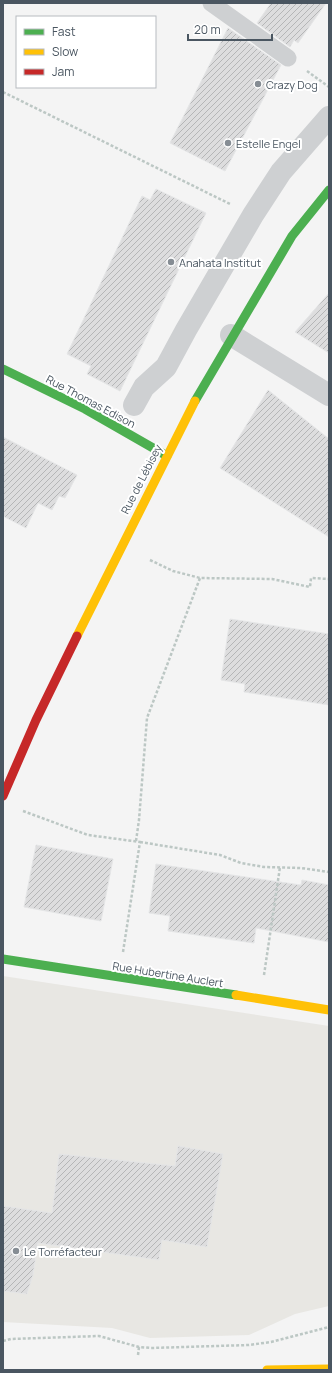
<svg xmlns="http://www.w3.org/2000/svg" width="332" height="1373" font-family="Manrope,sans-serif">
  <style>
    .commercial { fill: #e8e7e3 }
    .building { fill: url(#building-hatch); stroke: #e5e6e7 }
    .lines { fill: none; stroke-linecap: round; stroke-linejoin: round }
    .path { stroke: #bcc7c4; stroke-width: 2.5; stroke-dasharray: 3 2; stroke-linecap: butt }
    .lane { stroke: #ced0d2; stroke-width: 17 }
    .street { stroke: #ced0d2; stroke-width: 22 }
    .fast { stroke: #4caf50; stroke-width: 9 }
    .slow { stroke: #ffc107; stroke-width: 9 }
    .jam { stroke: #c62828; stroke-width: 9 }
    .poi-dot { fill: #868d94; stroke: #fff; stroke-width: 1.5 }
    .labels { text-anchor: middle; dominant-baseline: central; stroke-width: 4; stroke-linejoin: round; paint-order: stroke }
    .poi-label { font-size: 11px; fill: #4a5661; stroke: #fff; text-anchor: start }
    .street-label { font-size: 11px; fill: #4a5661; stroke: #fff }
  </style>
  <defs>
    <pattern id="building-hatch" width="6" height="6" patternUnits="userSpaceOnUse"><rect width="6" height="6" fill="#ddddde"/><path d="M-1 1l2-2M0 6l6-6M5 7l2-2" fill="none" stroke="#b5b6b7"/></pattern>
  </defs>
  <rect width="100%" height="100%" fill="#f4f4f4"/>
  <path class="commercial" d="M3 976 329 1026V1306L295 1314 249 1335 150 1338 112 1328 3 1322Z"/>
  <g class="building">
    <path d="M271 3H326L298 43 294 40 290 47 257 23Z"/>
    <path d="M228 28 281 65 225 171 170 143Z"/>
    <path d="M156 189 206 213 120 391 87 374 91 366 67 354 142 196 150 200Z"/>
    <path d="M329 293V353L295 332Z"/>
    <path d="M268 390 329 439V537L220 468Z"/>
    <path d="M3 437 77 475 65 498 59 496 52 510 38 503 26 528 3 516Z"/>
    <path d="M230 619 329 634V705L244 692 245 684 221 680Z"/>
    <path d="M36 845 113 859 101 921 24 907Z"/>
    <path d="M156 864 301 885 302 880 329 885V942L256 928 254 943 168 931 170 916 149 913Z"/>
    <path d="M178 1146 223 1154 207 1247 162 1240 159 1260 38 1243 33 1275 27 1294 3 1291V1206L52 1213 59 1154 175 1166Z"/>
  </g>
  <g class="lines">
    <g class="path">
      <path d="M307 71 329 87"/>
      <path d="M3 92 230 204"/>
      <path d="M150 560 173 571 200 578 272 579 310 587 311 578 329 579"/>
      <path d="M23 811 88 835 140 842 123 952"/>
      <path d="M136 841 139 820 147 718 200 578"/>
      <path d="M140 842 220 855 241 863 264 867 301 868 329 872"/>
      <path d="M264 975 280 867"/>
      <path d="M3 1341 11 1339 99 1336 139 1347 151 1348 249 1345 271 1342 329 1327"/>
      <path d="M138 1355 139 1347"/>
    </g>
    <path class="lane" d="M211 3 288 58"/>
    <g class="street">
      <path d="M231 335 329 395"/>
      <path d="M134 405 144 387 166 367 186 330 253 215 281 172 329 117"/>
    </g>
    <g class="fast">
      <path d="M3 369 85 409 167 456"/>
      <path d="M195 401 292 236 329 190"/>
      <path d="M3 959 236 995"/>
    </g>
    <g class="slow">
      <path d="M77 636 195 401"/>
      <path d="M236 995 329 1010"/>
      <path d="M267 1370 329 1369"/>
    </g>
    <path class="jam" d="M3 796 36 720 77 636"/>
  </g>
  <g class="poi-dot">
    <circle cx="258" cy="84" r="4"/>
    <circle cx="228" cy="143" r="4"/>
    <circle cx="171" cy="262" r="4"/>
    <circle cx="16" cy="1251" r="4"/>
  </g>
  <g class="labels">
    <g class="poi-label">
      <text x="266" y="84">Crazy Dog</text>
      <text x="236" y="143">Estelle Engel</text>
      <text x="179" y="262">Anahata Institut</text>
      <text x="24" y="1251">Le Torréfacteur</text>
    </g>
    <g class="street-label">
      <text transform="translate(91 401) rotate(28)">Rue Thomas Edison</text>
      <text transform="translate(141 479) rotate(-63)">Rue de Lébisey</text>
      <text transform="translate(168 974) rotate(9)">Rue Hubertine Auclert</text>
    </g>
  </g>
  <rect width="332" height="1373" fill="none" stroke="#4a5661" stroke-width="8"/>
  <rect x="16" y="16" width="140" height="72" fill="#ffffff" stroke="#b7bbc0"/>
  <rect x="24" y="29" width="20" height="6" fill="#4caf50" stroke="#b7bbc0"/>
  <text x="52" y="36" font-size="12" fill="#4a5661">Fast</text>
  <rect x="24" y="49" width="20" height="6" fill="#ffc107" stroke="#b7bbc0"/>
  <text x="52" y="56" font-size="12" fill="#4a5661">Slow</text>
  <rect x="24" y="69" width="20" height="6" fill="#c62828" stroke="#b7bbc0"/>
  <text x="52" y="76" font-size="12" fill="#4a5661">Jam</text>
  <path d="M188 34v6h84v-6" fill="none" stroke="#4a5661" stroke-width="2"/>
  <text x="194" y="34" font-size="12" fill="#4a5661" stroke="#ffffff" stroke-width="3" paint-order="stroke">20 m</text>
</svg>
